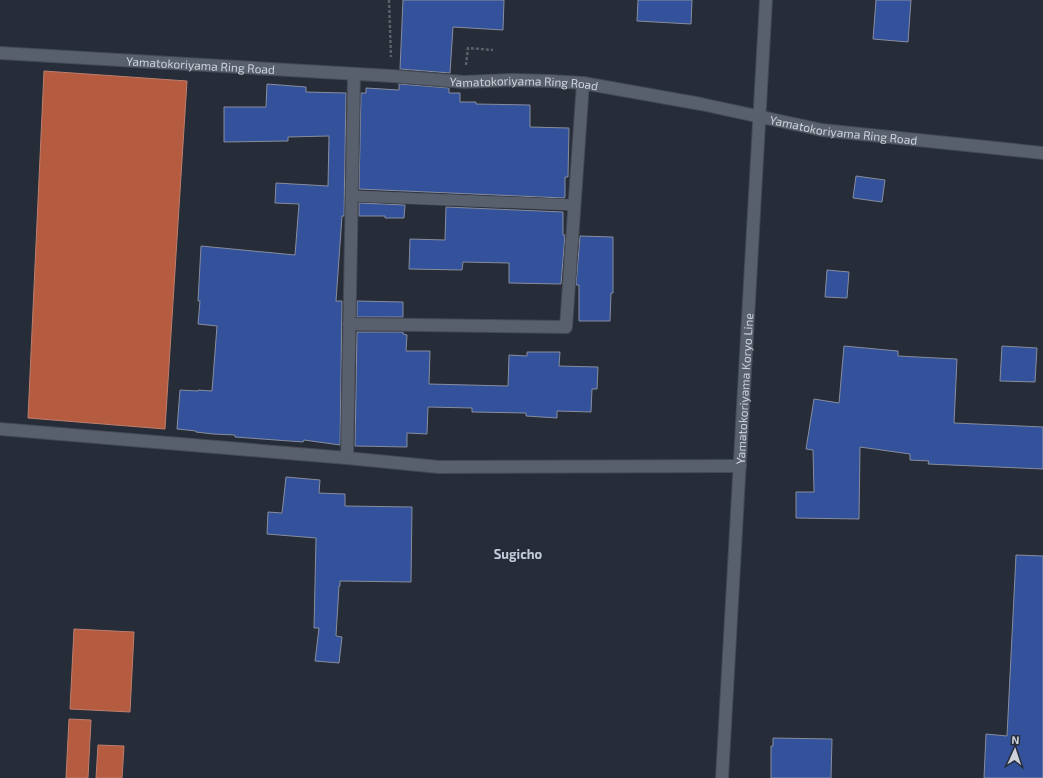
<svg xmlns="http://www.w3.org/2000/svg" width="1043" height="778" font-family="'Exo 2',sans-serif">
  <style>
    .water { fill: #b55b3f; stroke: #bc7f6e }
    .building { fill: #34529c; stroke: #868d9c }
    .lines { fill: none; stroke-linecap: round; stroke-linejoin: round }
    .lane-casing { stroke: #444953; stroke-width: 12 }
    .street-casing { stroke: #444953; stroke-width: 14 }
    .secondary-casing { stroke: #444953; stroke-width: 14 }
    .path { stroke: #5b606b; stroke-width: 2.5; stroke-dasharray: 3 2; stroke-linecap: butt }
    .lane { stroke: #585f6d; stroke-width: 11 }
    .street { stroke: #585f6d; stroke-width: 12 }
    .secondary { stroke: #585f6d; stroke-width: 12 }
    .labels { text-anchor: middle; dominant-baseline: central; stroke-width: 3; stroke-linejoin: round; paint-order: stroke }
    .street-label { font-size: 12px; fill: #ced2da; stroke: #262c38 }
    .neighbourhood-label { font-size: 13px; font-weight: bold; fill: #c1c9d9; stroke: #262c38 }
  </style>
  <rect width="100%" height="100%" fill="#262c38"/>
  <g class="water">
    <path d="M44 71 187 81 165 429 28 418Z"/>
    <path d="M74 629 134 632 130 712 70 709Z"/>
    <path d="M69 719 91 720 88 778H66Z"/>
    <path d="M98 745 124 746 122 778H96Z"/>
  </g>
  <g class="building">
    <path d="M403 0H504L503 30 453 27 450 73 400 69Z"/>
    <path d="M638 0H692L691 24 637 21Z"/>
    <path d="M876 0H911L908 42 873 39Z"/>
    <path d="M267 84 306 87V92L346 93 344 216H342L336 301H342L340 445 304 440 303 442 235 437V435L213 434 196 432V431L177 429 180 390 198 391V390L212 391 217 326 198 324 200 301H198L201 246 295 255 299 204 275 203 276 183 328 186 329 136 288 137V141L224 142V107H266Z"/>
    <path d="M399 84 449 88V93H460V102H476V104L530 105V127L569 128 568 177H565V197L564 198 359 189 361 93H366V88L399 90Z"/>
    <path d="M856 176 885 180 882 202 853 198Z"/>
    <path d="M359 203 405 205 404 218H385V216H359Z"/>
    <path d="M446 207 563 212V235H565L561 284 509 283V263L463 262 462 270 409 269 410 239 445 240Z"/>
    <path d="M580 236 613 237V293H611L610 321H579V285H576Z"/>
    <path d="M827 270 849 272 847 298 825 297Z"/>
    <path d="M357 301 403 302V317H357Z"/>
    <path d="M357 332H403V334L407 335 406 351H430L429 384 508 386 509 355 527 356V352H560L559 366 598 367 597 389H592L591 412 557 411V418L526 416V413L472 412V408L428 407 427 434 407 433V447L355 446Z"/>
    <path d="M844 346 898 351V356L957 359 954 423 1043 427V469L928 464 929 461 910 460V454L860 447 859 519 796 518V492H814L813 450 806 449 814 399 839 403Z"/>
    <path d="M1002 346 1037 348 1035 382 1000 381Z"/>
    <path d="M286 477 320 480 319 493 345 494V506L412 507 411 582 340 581V586H339L336 636 342 637 339 663 315 661 319 628H314L316 538 267 534 268 512 282 513Z"/>
    <path d="M1016 555 1043 556V778H984L986 734 1007 736Z"/>
    <path d="M773 738 832 739 831 778H771V746H773Z"/>
  </g>
  <g class="lines">
    <defs>
      <path id="lane" d="M352 196 574 205"/>
      <g id="street">
        <path d="M349 324 566 327 583 83"/>
        <path d="M0 429 347 458 439 467 740 466"/>
        <path d="M347 458 354 74"/>
      </g>
      <g id="secondary">
        <path id="s1" d="M0 53 392 76 464 82 512 80 550 81 583 83 701 104 822 130 1043 153"/>
        <path id="s2" d="M722 778 766 0"/>
      </g>
    </defs>
    <use href="#lane" class="lane-casing"/>
    <use href="#street" class="street-casing"/>
    <use href="#secondary" class="secondary-casing"/>
    <g class="path">
      <path d="M389 0 391 57"/>
      <path d="M466 65 468 48 493 50"/>
    </g>
    <use href="#lane" class="lane"/>
    <use href="#street" class="street"/>
    <use href="#secondary" class="secondary"/>
  </g>
  <g class="labels">
    <g class="street-label">
      <text stroke="none"><textPath href="#s1" startOffset="201">Yamatokoriyama Ring Road</textPath></text>
      <text stroke="none"><textPath href="#s1" startOffset="525">Yamatokoriyama Ring Road</textPath></text>
      <text stroke="none"><textPath href="#s1" startOffset="849">Yamatokoriyama Ring Road</textPath></text>
      <text stroke="none"><textPath href="#s2" startOffset="390">Yamatokoriyama Koryo Line</textPath></text>
    </g>
    <g class="neighbourhood-label">
      <text x="518" y="554">Sugicho</text>
    </g>
  </g>
  <g transform="translate(1015 750) rotate(3)" stroke="#262c38" stroke-width="3" paint-order="stroke">
  <path d="M0-3L7 15L0 10L-7 15Z" fill="#ced2da"/>
  <text y="-6" font-size="11" font-weight="bold" text-anchor="middle" fill="#ced2da">N</text>
  </g>
</svg>
